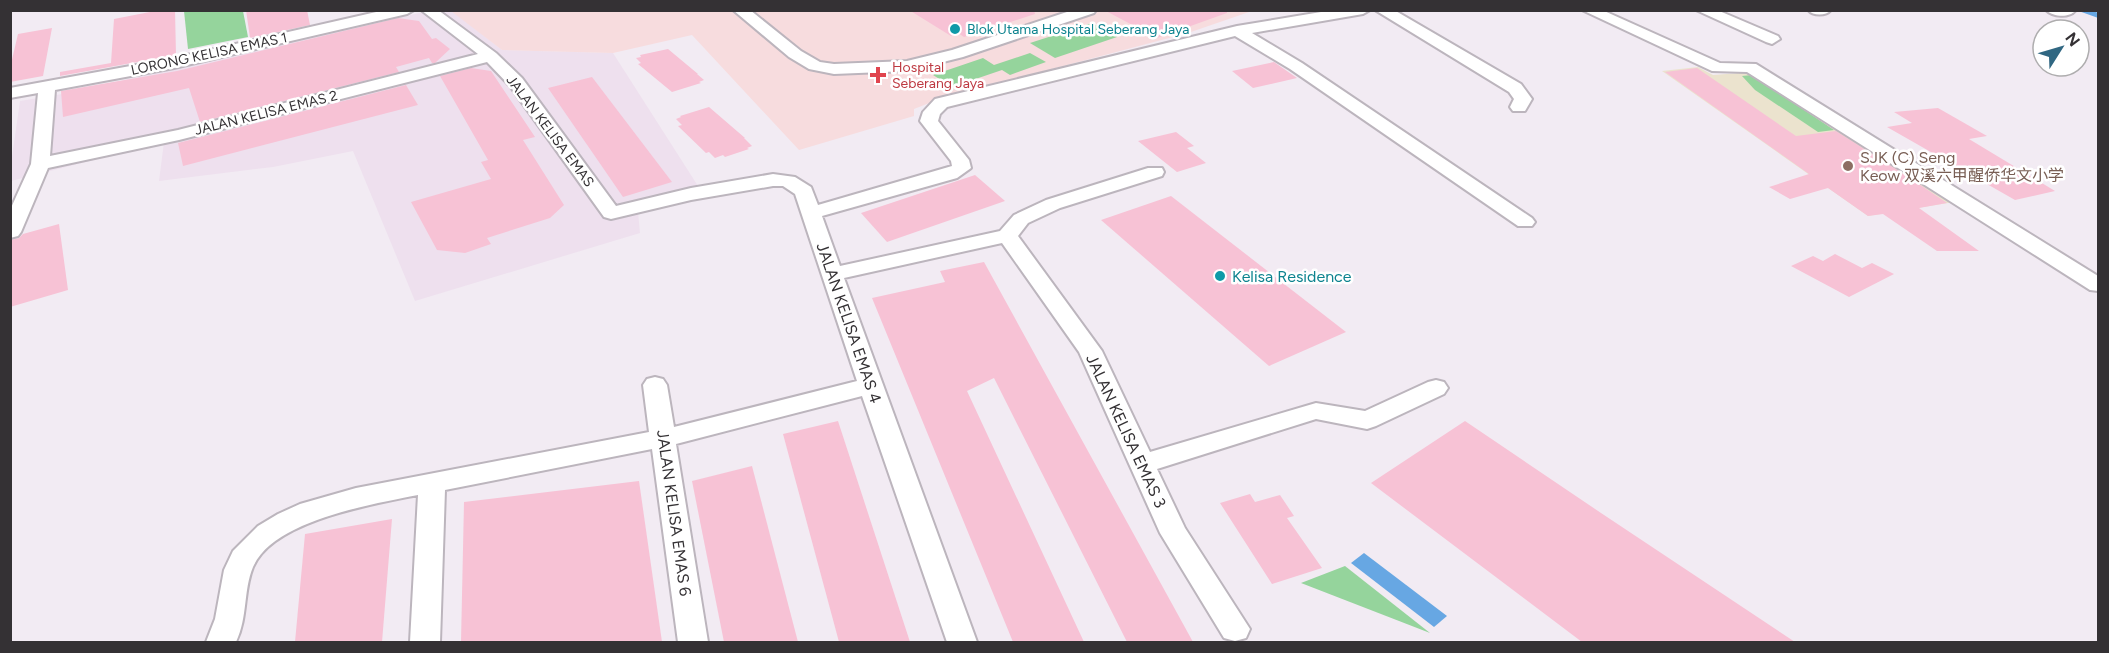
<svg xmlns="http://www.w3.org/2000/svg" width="2109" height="653" font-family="Figtree,'Noto Sans SC',sans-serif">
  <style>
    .built { fill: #eee0ee }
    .education { fill: #ebe3ce }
    .medical { fill: #f7dcde }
    .green { fill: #95d49c }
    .water { fill: #67a7e3 }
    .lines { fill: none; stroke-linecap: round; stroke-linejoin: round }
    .stream { stroke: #67a7e3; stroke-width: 5 }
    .building { fill: #f7c2d5 }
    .minor-casing { stroke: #bcb5bd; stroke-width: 4 }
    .minor { fill: #fff; fill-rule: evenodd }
    .culture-dot { fill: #0f9aa8; stroke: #fff; stroke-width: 2 }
    .health-dot { fill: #e0444e; stroke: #fff; stroke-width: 2 }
    .education-dot { fill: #8d6e63; stroke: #fff; stroke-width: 2 }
    .labels { text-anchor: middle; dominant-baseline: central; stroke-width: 5; stroke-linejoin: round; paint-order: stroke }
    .far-culture-label { font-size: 14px; fill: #0d838f; stroke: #fff; text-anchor: start }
    .far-street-label { font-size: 14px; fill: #343134; stroke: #fff }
    .far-health-label { font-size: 14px; fill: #be3a42; stroke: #fff; text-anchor: start }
    .education-label { font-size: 16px; fill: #785e54; stroke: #fff; text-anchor: start }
    .culture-label { font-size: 16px; fill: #0d838f; stroke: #fff; text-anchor: start }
    .street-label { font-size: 16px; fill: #343134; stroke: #fff }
  </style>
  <rect width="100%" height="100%" fill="#f2ebf3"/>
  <path class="built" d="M451 10 502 50 613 53 698 186 637 201 640 233 415 301 353 151 273 167 159 181 164 142 11 181V164L20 101 62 94 428 11Z"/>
  <path class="education" d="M1698 67 1713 75 1754 72 1954 202 1868 216 1662 71Z"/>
  <path class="medical" d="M451 11H1252L1188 33 942 98 914 109V116L799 150 692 35 613 53 502 50Z"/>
  <g class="green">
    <path d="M184 11H243L248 37 188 49Z"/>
    <path d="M1092 23 1117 37 1055 58 1030 43Z"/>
    <path d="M1030 53 1046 62 1010 75 1002 70 952 87 933 75 983 58 994 65Z"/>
    <path d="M1752 75 1834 130 1818 132 1755 90 1742 76Z"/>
    <path d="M1345 566 1430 633 1301 583Z"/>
  </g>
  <path class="water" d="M1364 553 1447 616 1434 627 1351 563Z"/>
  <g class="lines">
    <path class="stream" d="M2083 10 2097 15"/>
  </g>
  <g class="building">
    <path d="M160 10H175L176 55 60 76V72L111 63 114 19Z"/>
    <path d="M246 10H307L310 25 250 38Z"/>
    <path d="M909 10H1034L1035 14 964 37 958 33 951 36Z"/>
    <path d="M1104 10H1227V13L1157 38Z"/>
    <path d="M398 18 419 21 432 39 436 38 450 49 435 63H432L429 58 396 67 399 72 200 122 189 88 63 117 61 91 177 71Z"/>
    <path d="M52 28 43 76 10 82V68L18 34Z"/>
    <path d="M668 49 698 74H697L704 80 699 82 701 83 672 92 638 64 641 63 636 58 641 57 640 55Z"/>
    <path d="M1274 62 1297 78 1253 88 1232 71Z"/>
    <path d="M471 68 491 71 535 137 523 140 564 205 550 218 487 238 491 244 465 253 437 250 411 202 491 179 481 162 488 160 440 76Z"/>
    <path d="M1697 68 1796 136 1836 131 1907 176 1947 203 1919 208 1979 251H1937L1883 214 1868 216 1828 188 1790 199 1769 187 1809 174 1665 72Z"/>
    <path d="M592 77 672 182 623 197 548 88Z"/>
    <path d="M406 85 418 105 183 166 178 143Z"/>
    <path d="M709 107 745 138H744L752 146 747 148 749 149 725 157 723 155 715 158 709 152 706 153 678 126 682 125 676 119 681 117 680 116Z"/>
    <path d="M1938 108 1987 136 1969 139 2055 191 2015 200 1887 127 1912 123 1894 112Z"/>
    <path d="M1176 132 1194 146 1187 148 1206 163 1177 172 1138 141Z"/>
    <path d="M975 175 1005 201 887 242 861 213Z"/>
    <path d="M1171 196 1346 332 1269 366 1101 220Z"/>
    <path d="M59 224 68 290 10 307V240L19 238 23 234Z"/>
    <path d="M1835 254 1862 268 1872 263 1894 274 1849 297 1791 266 1813 256 1823 261Z"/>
    <path d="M984 262 1193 642H1127L994 378 967 391 1084 642H1013L872 298 945 282 940 271Z"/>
    <path d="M838 421 910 642H839L783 434Z"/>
    <path d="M1465 421 1601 513 1795 642H1582L1371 483Z"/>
    <path d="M752 466 798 642H724L692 481Z"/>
    <path d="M639 481 662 642H461L464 502Z"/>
    <path d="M1250 494 1255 502 1280 495 1294 516 1287 518 1322 568 1272 584 1220 503Z"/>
    <path d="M392 519 382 642H295L305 534Z"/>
  </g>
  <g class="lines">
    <defs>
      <g id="minor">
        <path d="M385 10H414L407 14 174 68 55 90 50 156 178 130 478 54 421 10H438L496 53 522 78 616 206 691 188 773 174 795 177 811 187 818 205 952 166 951 161 920 121 923 112 935 99 1237 26 1333 10H1370L1363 14 1252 33 1302 63 1532 218 1535 222 1532 226H1518L1290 69 1235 36 947 107 940 114 938 121 969 160 971 168 957 178 822 216 840 266 1000 231 1014 215 1046 200 1148 168H1162L1164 172 1162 176 1060 208 1028 223 1018 236 1102 351 1150 452 1316 403 1365 411 1428 382 1436 380 1444 382 1448 388 1444 394 1376 426 1367 429 1316 419 1157 469 1185 528 1250 629 1246 638 1235 641 1224 638 1160 533 1079 352 1002 243 844 278 977 642H947L862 396 676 444 708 642H678L652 449 445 490 440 642H410L418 495C374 504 273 520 253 567 243 591 248 617 236 642H206L215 619 224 570 233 551 258 526 278 514 300 504 356 488 649 432 643 385 647 379 655 377 663 379 667 385 674 427 857 381 795 194 783 186H773L691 200 611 219 604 217 510 86 487 62 179 140 48 168 21 232 18 236 10 238V210L31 164 38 93 10 98V88L174 58Z"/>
        <path d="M733 10H750L801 51 820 62 834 64 907 61 952 50 1073 10H1096L1094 13 963 57 907 71 834 74 809 69 789 57Z"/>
        <path d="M1375 10H1394L1521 84 1532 99 1525 111H1513L1510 107 1514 99 1509 92Z"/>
        <path d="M1582 10H1602L1720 63 1756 64 2098 276V291L2090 290 1747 72 1712 71Z"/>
        <path d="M1696 10H1717L1778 36 1780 39 1772 44 1766 42Z"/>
        <path d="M1808 10H1831C1826 16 1813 16 1808 10Z"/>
        <path d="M2046 10H2075V11C2069 18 2053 17 2046 10Z"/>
      </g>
    </defs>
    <use href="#minor" class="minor-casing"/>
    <use href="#minor" class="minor"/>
  </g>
  <g class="culture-dot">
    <circle cx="955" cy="29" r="6"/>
    <circle cx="1220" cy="276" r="6"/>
  </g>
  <path class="health-dot" d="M875 66h6v6h6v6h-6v6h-6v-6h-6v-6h6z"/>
  <circle class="education-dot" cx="1848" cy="166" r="6"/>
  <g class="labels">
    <g class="far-culture-label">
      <text x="967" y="29">Blok Utama Hospital Seberang Jaya</text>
    </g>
    <g class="far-street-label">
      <text transform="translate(209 54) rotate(-12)">LORONG KELISA EMAS 1</text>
      <text transform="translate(266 113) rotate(-14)">JALAN KELISA EMAS 2</text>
      <text transform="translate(550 131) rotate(53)">JALAN KELISA EMAS</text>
    </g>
    <g class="far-health-label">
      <text x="892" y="67">Hospital<tspan x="892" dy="16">Seberang Jaya</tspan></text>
    </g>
    <g class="education-label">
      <text x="1860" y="157">SJK (C) Seng<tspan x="1860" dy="18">Keow 双溪六甲醒侨华文小学</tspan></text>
    </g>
    <g class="culture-label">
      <text x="1232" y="276">Kelisa Residence</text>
    </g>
    <g class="street-label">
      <text transform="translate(849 323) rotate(71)">JALAN KELISA EMAS 4</text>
      <text transform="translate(1126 431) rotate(65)">JALAN KELISA EMAS 3</text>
      <text transform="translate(674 513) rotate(82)">JALAN KELISA EMAS 6</text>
    </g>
  </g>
  <rect width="2109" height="653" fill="none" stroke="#343134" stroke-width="24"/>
  <g transform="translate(2061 48) rotate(53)"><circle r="28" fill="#ffffff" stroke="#aeadae" stroke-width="1.5"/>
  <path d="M0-4.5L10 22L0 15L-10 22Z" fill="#306782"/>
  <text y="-9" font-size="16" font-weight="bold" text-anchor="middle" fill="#343134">N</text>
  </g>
</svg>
